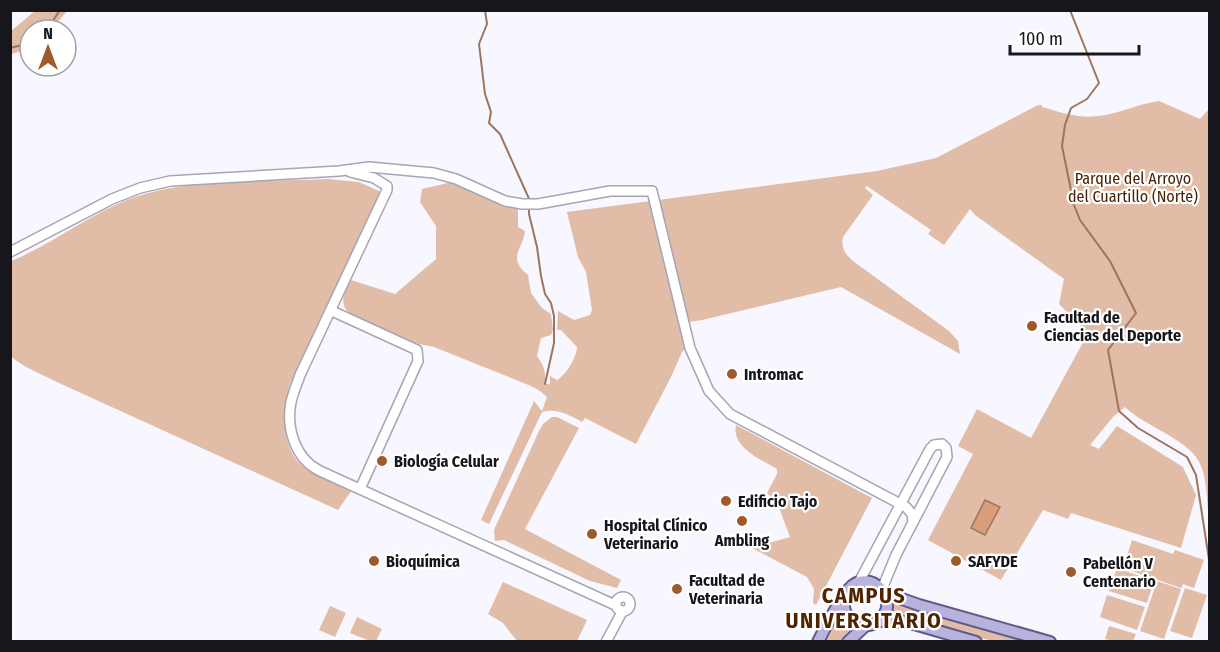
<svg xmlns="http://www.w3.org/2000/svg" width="1220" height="652" font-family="'Fira Sans Condensed',sans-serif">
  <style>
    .green { fill: #e1bca6 }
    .water { fill: #d89d79; stroke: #9e745d; stroke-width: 1.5 }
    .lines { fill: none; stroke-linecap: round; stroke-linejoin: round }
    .stream { stroke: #9e745d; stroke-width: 2 }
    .minor-casing { stroke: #a6a5b6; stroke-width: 12 }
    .major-casing { stroke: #605a8b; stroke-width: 14 }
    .minor { stroke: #fff; stroke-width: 9 }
    .major { stroke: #b8b2dd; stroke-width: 10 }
    .poi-dot { fill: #9e5a2b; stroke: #fff; stroke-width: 2 }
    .labels { text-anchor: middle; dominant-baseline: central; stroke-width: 4.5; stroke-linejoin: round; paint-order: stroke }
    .park-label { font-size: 16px; fill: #482206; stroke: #fff }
    .poi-label { font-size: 16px; font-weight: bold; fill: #16161c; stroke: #fff; text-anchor: start }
    .district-label { font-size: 22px; font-weight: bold; letter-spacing: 1.5px; fill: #502400; stroke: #fff }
  </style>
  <rect width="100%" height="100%" fill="#f8f7ff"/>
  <g class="green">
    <path d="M35 11H67L51 30H30V49L11 54V31Z"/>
    <path d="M1159 101 1200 119 1209 109V521C1207 505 1207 480 1201 466 1192 440 1145 427 1125 407L1113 417 1090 445 1099 449 1117 426 1183 467 1196 495 1181 548 1071 513 1068 519 1043 510 1001 580 928 540 973 454 958 446 977 409 1031 438 1087 335 1083 328 1059 304 1064 279 975 215 970 209 944 245 928 234 931 230 867 186 865 188 873 195 843 237C841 248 845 254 853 261L949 331 958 341 960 354 841 287 702 320 682 323 687 346 682 352 671 377 636 444 585 418 582 422C569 415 557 408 542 412L489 524 481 520 534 401 542 411 547 397 540 391 531 386 434 347 414 343 349 313C338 302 345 292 351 280L395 294 436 259V226L420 202 422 189 448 183H457L518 205V227L525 231C524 247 506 258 528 275L531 293 542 308 551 314 553 330 551 335 541 338 537 356C544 366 546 372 545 384H550V376L557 380C566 375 577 357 577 347L561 330H557L558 311 574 320 590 315 592 310 586 272 578 257 567 212 877 171 936 158 1038 105H1042V107C1060 112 1079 119 1098 116 1118 114 1138 104 1159 101Z"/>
    <path d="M328 179 359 182 381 192 289 387C284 412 280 446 302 466 311 474 340 484 352 490L338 510 59 383 26 367 11 357V261C53 244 89 214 132 198 193 177 264 182 328 179Z"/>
    <path d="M552 417H557L579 428 525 529 621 580 617 588 590 581 504 540 495 541 494 530 539 431 543 424Z"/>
    <path d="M736 425 872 498 816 605 813 603 814 589 807 577 752 548 790 537 778 505 767 493 777 474V469C762 460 731 447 736 425Z"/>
    <path d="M1132 540 1173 554 1175 550 1204 560 1194 588 1183 584 1181 588 1123 568Z"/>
    <path d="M1117 568 1154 581 1147 603 1109 591Z"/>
    <path d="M1157 581 1181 589 1164 639 1140 631Z"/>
    <path d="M503 582 587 620 577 641H517L503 623 488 614Z"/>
    <path d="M1185 588 1207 595 1192 638 1170 631Z"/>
    <path d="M1107 595 1145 607 1137 630 1100 617Z"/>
    <path d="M894 601 1034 641H992L891 613Z"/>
    <path d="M330 606 346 613 335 637 319 630Z"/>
    <path d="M841 614 848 625 854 629 841 641 826 642Z"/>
    <path d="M357 617 382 629 376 641H370L350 633Z"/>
    <path d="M1109 626 1136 634 1133 641H1114L1105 639Z"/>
  </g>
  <path class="water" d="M985 500 1000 507 985 535 971 528Z"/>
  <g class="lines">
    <g class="stream">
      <path d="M485 10 487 24 479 44 485 94 491 112 489 123 500 134 530 201"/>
      <path d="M1070 10 1099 83 1087 99 1071 108 1065 125 1062 146 1074 205 1080 220 1110 261 1136 313 1108 350 1119 411 1138 428 1187 457 1196 475 1210 566"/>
      <path d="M47 30 60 10"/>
      <path d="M10 48 30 43"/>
      <path d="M529 206V214L537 247 541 276 545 294 551 303 554 316V343L545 384"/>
    </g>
    <defs>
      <g id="minor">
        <path d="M350 172 374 178 387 186V190L300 375C297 384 293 393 291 402 286 428 295 459 320 471L615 605"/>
        <path d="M10 252 112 199 140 188 170 181 339 171 369 167 434 173 456 179 505 201 522 204H538L610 191H652L690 348 709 391 730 414 906 507 912 514 913 522"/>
        <path d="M332 311 417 350 418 361 360 489"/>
        <path d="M859 582 930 449 934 445 942 444 946 448 947 457 896 555 882 589"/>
        <circle cx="623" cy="604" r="7"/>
        <path d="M606 642 622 612"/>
      </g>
      <g id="major">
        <path d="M885 593 919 605 1050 642"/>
        <path d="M878 621 907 622 976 642"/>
        <path d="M818 642C826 626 838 602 849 589 869 565 904 602 878 621 873 625 866 626 860 625 847 622 841 608 845 596"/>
        <path d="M848 642 866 625"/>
      </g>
    </defs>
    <use href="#minor" class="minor-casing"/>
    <use href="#major" class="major-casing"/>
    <use href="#minor" class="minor"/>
    <use href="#major" class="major"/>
  </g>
  <g class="poi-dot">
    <circle cx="1032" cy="326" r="6"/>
    <circle cx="732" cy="374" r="6"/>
    <circle cx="382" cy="461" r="6"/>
    <circle cx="726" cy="501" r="6"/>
    <circle cx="742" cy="521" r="6"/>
    <circle cx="592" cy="534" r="6"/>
    <circle cx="374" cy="561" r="6"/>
    <circle cx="956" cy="561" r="6"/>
    <circle cx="1071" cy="572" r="6"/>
    <circle cx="677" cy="589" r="6"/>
  </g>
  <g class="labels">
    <g class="park-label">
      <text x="1133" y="178">Parque del Arroyo<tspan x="1133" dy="18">del Cuartillo (Norte)</tspan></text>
    </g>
    <g class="poi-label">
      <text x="1044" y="317">Facultad de<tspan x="1044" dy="18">Ciencias del Deporte</tspan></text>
      <text x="744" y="374">Intromac</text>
      <text x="394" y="461">Biología Celular</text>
      <text x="738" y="501">Edificio Tajo</text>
      <text x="604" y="525">Hospital Clínico<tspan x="604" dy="18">Veterinario</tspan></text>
      <text x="742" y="540" text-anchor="middle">Ambling</text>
      <text x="386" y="561">Bioquímica</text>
      <text x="968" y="561">SAFYDE</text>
      <text x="1083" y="563">Pabellón V<tspan x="1083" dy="18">Centenario</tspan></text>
      <text x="689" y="580">Facultad de<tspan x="689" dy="18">Veterinaria</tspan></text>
    </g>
    <g class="district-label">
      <text x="864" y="595">CAMPUS<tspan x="864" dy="25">UNIVERSITARIO</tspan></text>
    </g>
  </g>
  <rect width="1220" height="652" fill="none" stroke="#16161c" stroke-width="24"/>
  <g transform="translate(48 48)"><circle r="28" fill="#ffffff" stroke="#a2a2a4" stroke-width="1.5"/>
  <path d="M0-4.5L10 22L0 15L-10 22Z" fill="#9e5a2b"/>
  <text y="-9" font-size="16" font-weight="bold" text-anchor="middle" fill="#16161c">N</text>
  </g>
  <path d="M1010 45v9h129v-9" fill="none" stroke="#16161c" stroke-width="3"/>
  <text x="1019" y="45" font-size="18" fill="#16161c" stroke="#ffffff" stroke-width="4.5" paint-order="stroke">100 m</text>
</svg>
